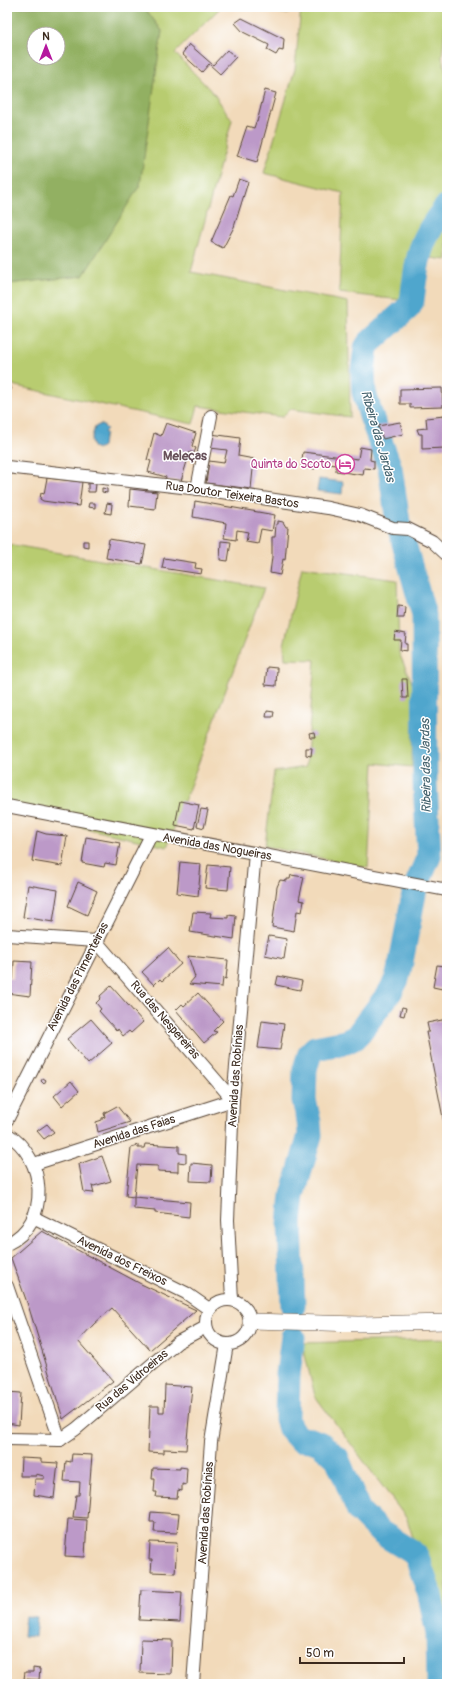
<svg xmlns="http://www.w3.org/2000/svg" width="454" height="1691" font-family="Pangolin,sans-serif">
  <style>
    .green { fill: #b8cc6f; stroke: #7a7b46 }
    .forest { fill: #92b062; stroke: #666d40; fill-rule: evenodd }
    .water { fill: #50a6cd; stroke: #466876 }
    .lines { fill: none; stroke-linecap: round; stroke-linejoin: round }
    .river { stroke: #50a6cd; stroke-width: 25 }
    .building { fill: #bc99c8 }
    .minor-casing { stroke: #564435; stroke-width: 14 }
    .tertiary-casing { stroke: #564435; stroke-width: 16 }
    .minor { stroke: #fff; stroke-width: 12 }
    .tertiary { stroke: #fff; stroke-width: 15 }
    .labels { text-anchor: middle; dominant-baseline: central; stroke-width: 3; stroke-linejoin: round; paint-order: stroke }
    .hotel-label { font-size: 12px; fill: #b23c85; stroke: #fff; text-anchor: end }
    .street-label { font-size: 12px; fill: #3b2a1e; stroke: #fff }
    .water-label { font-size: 13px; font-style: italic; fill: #44626d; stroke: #fff }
    .neighbourhood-label { font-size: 13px; font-weight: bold; fill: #68515a; stroke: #fff }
  </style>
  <rect width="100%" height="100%" fill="#fff"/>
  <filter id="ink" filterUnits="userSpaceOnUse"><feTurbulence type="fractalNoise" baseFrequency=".025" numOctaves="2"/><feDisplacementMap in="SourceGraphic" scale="8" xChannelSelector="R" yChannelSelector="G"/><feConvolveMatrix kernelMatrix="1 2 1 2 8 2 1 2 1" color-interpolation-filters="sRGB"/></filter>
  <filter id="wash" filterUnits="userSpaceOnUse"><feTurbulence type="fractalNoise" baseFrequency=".012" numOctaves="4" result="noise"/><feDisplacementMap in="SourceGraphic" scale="16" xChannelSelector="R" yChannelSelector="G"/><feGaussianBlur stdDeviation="0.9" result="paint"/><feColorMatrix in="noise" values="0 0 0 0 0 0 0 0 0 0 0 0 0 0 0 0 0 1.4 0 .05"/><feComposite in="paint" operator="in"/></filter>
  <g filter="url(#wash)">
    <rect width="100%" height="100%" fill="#f2daba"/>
    <g class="green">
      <path d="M144 7H221L175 53 214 94 232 120 191 272 348 302 350 417 290 409 282 417 198 406 193 424 16 386 7 382V284L83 275 162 31Z"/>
      <path d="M250 7H289L288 14Z"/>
      <path d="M301 7H447L442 57 447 76V195L425 217 415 237 402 300 339 293 343 193 264 173 295 69Z"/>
      <path d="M447 215V260L423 257 434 228Z"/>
      <path d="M7 544 264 588 167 847 7 810Z"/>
      <path d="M302 567 397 580 399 653 413 685 412 767 374 763 368 868 265 846 274 772 306 767 315 660 285 659 284 645Z"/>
      <path d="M447 1339V1644L407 1519 315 1396 302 1343Z"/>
    </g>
    <path class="forest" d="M7 7H144L162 31 140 185 83 276 7 284ZM34 34H58V58H34Z"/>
    <g class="water">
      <path d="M101 424 107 429 104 432 106 435 104 438 103 446 98 449 93 447 91 440 95 427Z"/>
      <path d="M319 479 343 482 342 494 317 491Z"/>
      <path d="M25 1616 37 1617 35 1637 23 1636Z"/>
    </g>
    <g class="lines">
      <g class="river">
        <path d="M293 1306 290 1223 293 1195 310 1135 309 1122 304 1100 305 1069 310 1053 315 1048 346 1042 356 1037 390 992 397 979 401 962 415 889 429 856 425 783 424 615 398 522 390 468 371 416 364 392 363 371 366 348 369 343 409 307 412 301C417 260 418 240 447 206"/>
        <path d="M293 1337 288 1374 287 1419 290 1429 299 1439 311 1440 321 1444 337 1458 359 1511 380 1532 411 1551 417 1557 430 1595 438 1634 439 1684"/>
      </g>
    </g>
    <g id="blocks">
      <g class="building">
        <path d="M242 18 284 39 283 51 279 50 276 55 267 50 269 45 243 32 235 23Z"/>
        <path d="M189 44 213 65 227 50 236 57 220 74 209 64 202 72 182 54Z"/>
        <path d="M265 90 276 93 257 162 237 156 247 126 254 128 256 122H257Z"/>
        <path d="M239 179 248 182 234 227 223 248 211 242 231 195 233 196Z"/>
        <path d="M7 385 12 388 7 397Z"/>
        <path d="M442 388 443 407 410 408V404H400V389Z"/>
        <path d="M444 416 445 448 422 449V434H419L417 429 427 428 426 418Z"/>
        <path d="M400 422 403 434 383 439 378 426Z"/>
        <path d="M166 423 196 433 192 446 196 448 194 453 190 452 181 481 165 480 166 477 148 472 151 461 147 460 154 433 161 436Z"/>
        <path d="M211 434 240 438 238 456 254 459 251 489 206 483 209 461 224 463 227 450 210 448Z"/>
        <path d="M360 447 371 449 370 460 374 461V469L364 468 363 475 336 471V465L316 462 315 469 301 467 303 452 358 459Z"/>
        <path d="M47 478 82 482 79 506 43 501 40 499 41 493 44 494Z"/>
        <path d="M88 483 96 484 95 492H88Z"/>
        <path d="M102 488 107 489V493L102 492Z"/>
        <path d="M130 489 157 492 155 509 129 506Z"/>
        <path d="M195 501 275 515 272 531 261 529 258 544 246 542 248 532 237 530 236 540 224 538 226 523 193 517Z"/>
        <path d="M89 503H95V508L88 507Z"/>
        <path d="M107 503 112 504 111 514 105 513Z"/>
        <path d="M278 521 283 522 286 527H288L285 560 283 559 280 575 270 573 272 557V537H275L276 524H278Z"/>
        <path d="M109 539 146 545 142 564 106 558Z"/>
        <path d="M83 541H88V547L83 546Z"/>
        <path d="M221 541 231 542 228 561 220 560Z"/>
        <path d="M164 558 196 563 195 568 202 569 201 574 162 568Z"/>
        <path d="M445 573H447V579H444Z"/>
        <path d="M398 606 405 607 404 618H397Z"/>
        <path d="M395 632 406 634 405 644H407V651L400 650 401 640H394Z"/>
        <path d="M267 667 277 668 276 686 265 685Z"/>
        <path d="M402 679H407L408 698H403Z"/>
        <path d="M267 711 274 712 273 717H266Z"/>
        <path d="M314 732 315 737H310L309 733Z"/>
        <path d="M306 748H312L311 756 306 755Z"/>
        <path d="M180 801 199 805 194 829 175 825Z"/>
        <path d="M201 809 208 810 204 828 197 826Z"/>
        <path d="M37 831 46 834 67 836 62 866 32 861Z"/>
        <path d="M86 837 120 843 116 865 105 863 104 867 82 863Z"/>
        <path d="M180 862 201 864 198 896 177 893Z"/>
        <path d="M208 865 230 867 228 890 205 888Z"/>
        <path d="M291 875 304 877 299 900 304 901 302 912 297 911 294 931 272 927 277 887 280 880 287 881V879H290Z"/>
        <path d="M78 882 97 891 87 915 68 906Z"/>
        <path d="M28 885 58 890 53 922 23 917Z"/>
        <path d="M193 912 211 913 210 917 228 918V915L236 916 234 939 190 932Z"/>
        <path d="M269 936 287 939 284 959 265 955Z"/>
        <path d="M168 948 181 964 162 981 160 979 154 985 142 972Z"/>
        <path d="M188 956 228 960 226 979 223 978 222 987 189 984 195 977Z"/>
        <path d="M446 959 447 990 433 987 437 965 445 966Z"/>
        <path d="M14 961 32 962 30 996 7 993V978L13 979Z"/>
        <path d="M278 976 302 981 300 990 276 985Z"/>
        <path d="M111 986 143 1022 131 1033 129 1031 123 1036 118 1029 117 1031 99 1011 101 1009 96 1003 101 998 100 996Z"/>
        <path d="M198 993 223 1021 213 1031 217 1032 204 1043 176 1010 182 1004 184 1006Z"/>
        <path d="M402 1007 406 1008 404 1016 400 1015Z"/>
        <path d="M91 1019 112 1043 88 1064 67 1039Z"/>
        <path d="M447 1019V1133H446L426 1032H429L427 1023Z"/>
        <path d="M262 1021 284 1024 280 1050 258 1048Z"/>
        <path d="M43 1078 46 1080 44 1084 41 1081Z"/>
        <path d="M71 1081 79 1091 62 1106 54 1096Z"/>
        <path d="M117 1106 130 1122 98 1132 96 1122 102 1120V1118L105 1117 104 1113Z"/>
        <path d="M47 1124 54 1132 44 1139 37 1131Z"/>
        <path d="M145 1144 179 1146V1153L186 1154V1163L178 1162V1172L158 1171V1166L137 1165 134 1197 126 1196 131 1147 138 1145V1148H144Z"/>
        <path d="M102 1156 111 1181 94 1186 92 1185 94 1193 84 1192 79 1164Z"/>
        <path d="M191 1163 212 1165 211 1182 190 1181Z"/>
        <path d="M134 1197 190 1202 189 1217 155 1213V1211L134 1209Z"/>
        <path d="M42 1231 141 1284 196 1310 150 1350 112 1308 94 1324 78 1341 113 1381 63 1419 29 1308 11 1258Z"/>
        <path d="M165 1385 192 1387 186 1450 164 1449V1453L148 1452 150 1406H159V1412H164Z"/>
        <path d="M7 1392 21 1393 19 1425 7 1423Z"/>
        <path d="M72 1454 92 1455 87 1518 73 1517 76 1495H79L80 1482 64 1481 66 1461 71 1462Z"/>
        <path d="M21 1458 41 1459V1462L58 1463 54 1498 34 1495 35 1479H44V1476L36 1474V1476H20Z"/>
        <path d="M180 1467 187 1468 186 1485 182 1484V1491L178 1490 177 1498 156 1497 157 1492H154L155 1479H152L153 1468 180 1469Z"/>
        <path d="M151 1512 179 1514 177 1533 154 1532 155 1522H150Z"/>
        <path d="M68 1519 87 1520 85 1557 65 1556Z"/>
        <path d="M150 1542 177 1543 175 1573 151 1572 152 1560H149Z"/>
        <path d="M141 1590 182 1592 180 1622 139 1620Z"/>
        <path d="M141 1639 172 1640 171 1674 140 1673Z"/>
        <path d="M33 1668 40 1669 39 1680 24 1679 25 1672H33Z"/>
      </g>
    </g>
  </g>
  <g filter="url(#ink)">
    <use href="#blocks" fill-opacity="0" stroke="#564435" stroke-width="1"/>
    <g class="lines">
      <defs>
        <g id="minor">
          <path d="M7 467 208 490 328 508 360 515 393 528 408 529 432 541 447 555"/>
          <path d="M197 489 211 416"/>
          <path d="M7 806 447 890"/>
          <path d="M7 935 96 941 233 1100 34 1164"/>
          <path d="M7 1120 151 835"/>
          <path d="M7 1134C46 1157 52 1223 7 1244"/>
          <path d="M33 1217 186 1293 209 1309"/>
          <path d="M7 1286 60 1440"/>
          <path d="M232 1300 228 1220 233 1100 255 853"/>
          <circle cx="228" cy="1322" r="22"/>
          <path d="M7 1439 60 1440"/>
          <path d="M60 1440 76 1429 178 1342 206 1327"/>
          <path d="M193 1684 211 1442 227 1344"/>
        </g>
        <path id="tertiary" d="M250 1321 359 1324 447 1322"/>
      </defs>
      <use href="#minor" class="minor-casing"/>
      <use href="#tertiary" class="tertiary-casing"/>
      <use href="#minor" class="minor"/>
      <use href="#tertiary" class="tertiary"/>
    </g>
  </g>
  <defs>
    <symbol id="hotel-ring" viewBox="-11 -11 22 22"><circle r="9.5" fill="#fff" stroke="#d1479c" stroke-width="1.5"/><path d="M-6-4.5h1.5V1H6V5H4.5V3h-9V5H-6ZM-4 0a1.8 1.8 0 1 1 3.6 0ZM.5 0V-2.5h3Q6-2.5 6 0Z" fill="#d1479c"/></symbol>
  </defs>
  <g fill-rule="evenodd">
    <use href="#hotel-ring" x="334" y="453" width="22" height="22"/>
  </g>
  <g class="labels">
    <g class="hotel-label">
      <text x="331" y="464">Quinta do Scoto</text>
    </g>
    <g class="street-label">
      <text transform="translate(232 495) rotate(8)">Rua Doutor Teixeira Bastos</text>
      <text transform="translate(217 847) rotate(10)">Avenida das Nogueiras</text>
      <text transform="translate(78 977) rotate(-63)">Avenida das Pimenteiras</text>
      <text transform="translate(165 1020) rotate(49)">Rua das Nespereiras</text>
      <text transform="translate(236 1076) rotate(-86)">Avenida das Robínias</text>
      <text transform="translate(134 1132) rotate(-18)">Avenida das Faias</text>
      <text transform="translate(122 1261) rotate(26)">Avenida dos Freixos</text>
      <text transform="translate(132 1381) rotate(-40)">Rua das Vidroeiras</text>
      <text transform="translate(206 1513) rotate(-86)">Avenida das Robínias</text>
    </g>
    <g class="water-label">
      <text transform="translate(378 436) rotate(74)">Ribeira das Jardas</text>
      <text transform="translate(426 766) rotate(-91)">Ribeira das Jardas</text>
    </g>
    <g class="neighbourhood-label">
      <text x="185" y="456">Meleças</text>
    </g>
  </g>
  <rect width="454" height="1691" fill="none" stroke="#fff" stroke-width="24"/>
  <g transform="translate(46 46)"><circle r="19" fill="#ffffff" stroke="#b1aaa5"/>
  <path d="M0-3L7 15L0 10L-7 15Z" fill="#b5179e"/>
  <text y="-6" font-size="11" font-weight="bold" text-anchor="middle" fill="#3b2a1e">N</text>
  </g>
  <path d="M300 1657v6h104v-6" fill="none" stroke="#3b2a1e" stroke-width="2"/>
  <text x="306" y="1657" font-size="12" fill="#3b2a1e" stroke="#ffffff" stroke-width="3" paint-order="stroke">50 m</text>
</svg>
